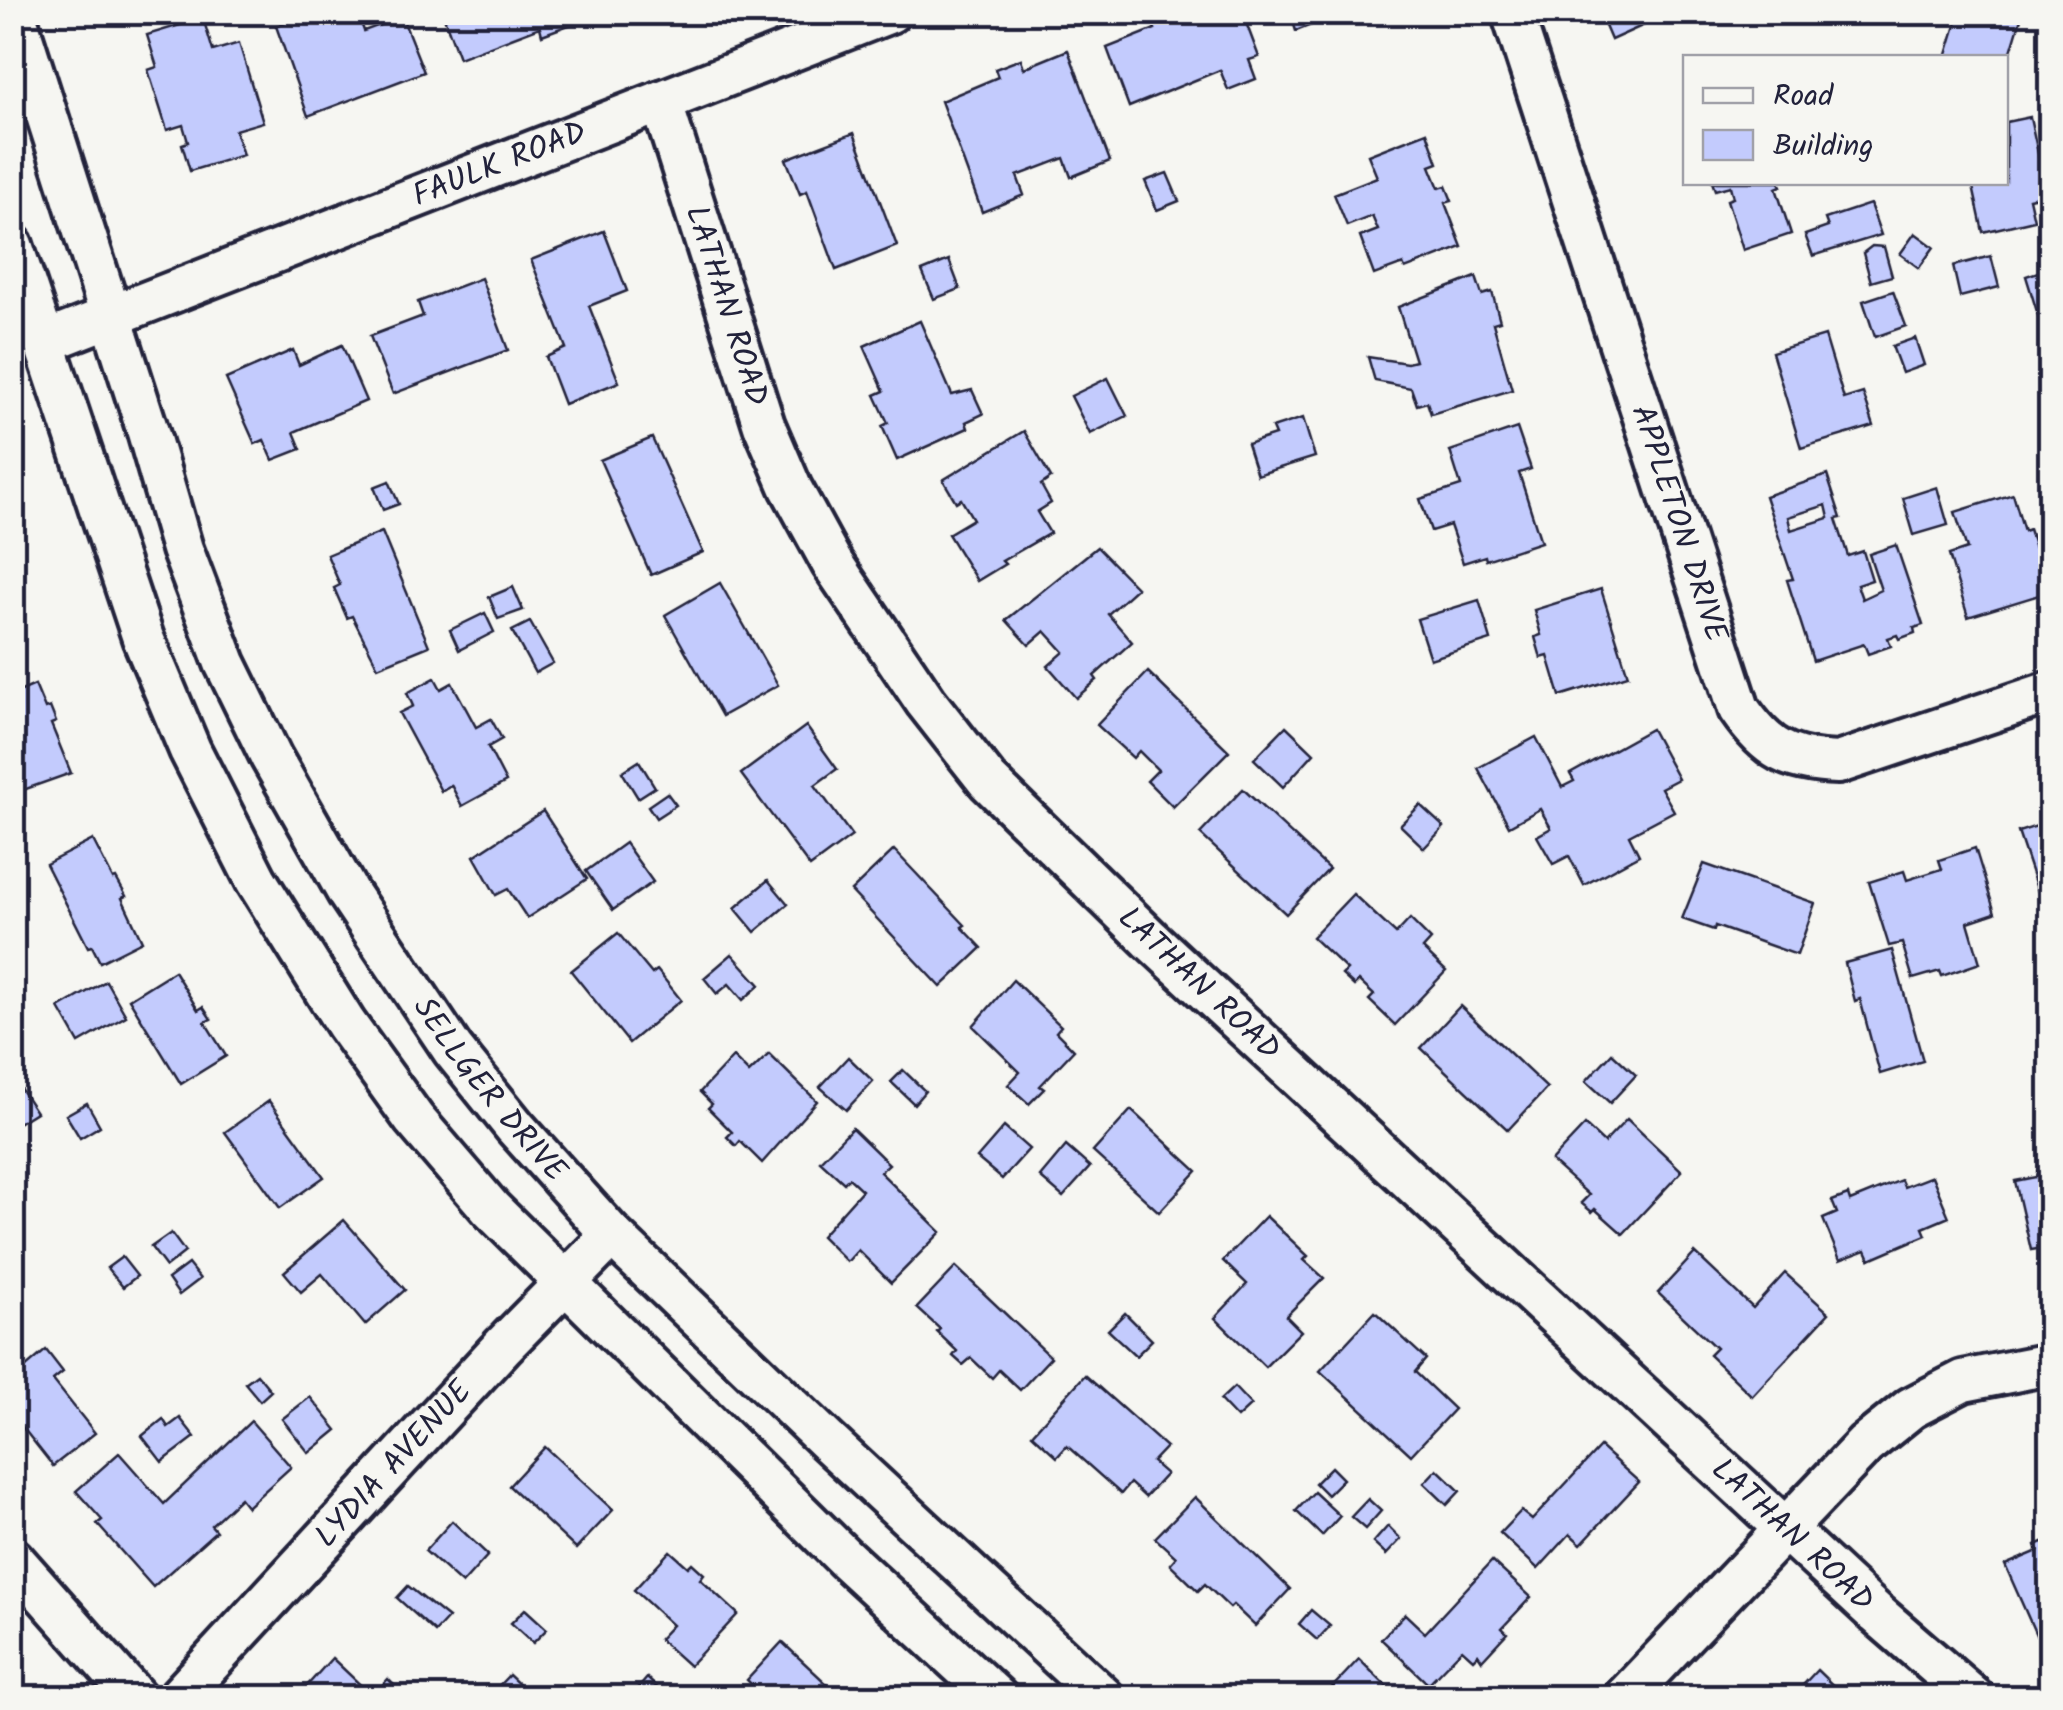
<svg xmlns="http://www.w3.org/2000/svg" width="2063" height="1710" font-family="Kalam,sans-serif">
  <style>
    .building { fill: #c3cbfd; stroke: #22223b; stroke-width: 2.5; fill-rule: evenodd }
    .lines { fill: none; stroke-linecap: round; stroke-linejoin: round }
    .minor-casing { stroke: #22223b; stroke-width: 48 }
    .minor { stroke: #f6f6f2; stroke-width: 40 }
    .labels { text-anchor: middle; dominant-baseline: central; stroke-width: 9; stroke-linejoin: round; paint-order: stroke }
    .street-label { font-size: 32px; fill: #22223b; stroke: #f6f6f2 }
  </style>
  <rect width="100%" height="100%" fill="#f6f6f2"/>
  <filter id="ink" filterUnits="userSpaceOnUse"><feTurbulence type="fractalNoise" baseFrequency=".01" numOctaves="2"/><feDisplacementMap in="SourceGraphic" scale="20" xChannelSelector="R" yChannelSelector="G"/><feConvolveMatrix kernelMatrix="1 2 1 2 8 2 1 2 1" color-interpolation-filters="sRGB"/></filter>
  <g filter="url(#ink)">
    <g class="building">
      <path d="M311 12H357L364 31 402 17 424 72 308 116 276 26Z"/>
      <path d="M442 12H573L577 22 542 35 540 27 459 58Z"/>
      <path d="M1166 12H1172L1176 22 1198 12H1242L1259 57 1249 60 1256 79 1228 90 1220 70 1129 107 1107 48 1155 29 1151 19Z"/>
      <path d="M1290 12H1344L1296 31Z"/>
      <path d="M1599 12H1649L1653 21 1611 40Z"/>
      <path d="M1960 12H2023L2006 68V58H1946Z"/>
      <path d="M203 18 213 51 239 43 263 122 235 130 243 155 190 171 182 144 188 142 183 125 167 130 148 70 157 67 147 35Z"/>
      <path d="M1068 50 1110 161 1071 177 1064 158 1017 176 1024 195 982 212 941 101 998 77 995 69 1021 59 1024 68Z"/>
      <path d="M2030 117 2047 194 2029 198 2034 220 1983 232 1972 182H2006V122Z"/>
      <path d="M1427 132 1438 163 1430 166 1439 188 1446 186 1452 201 1445 203 1462 247 1405 269 1403 264 1374 275 1360 237 1378 230 1372 216 1347 226 1334 194 1377 177 1368 155Z"/>
      <path d="M854 133 897 246 836 270 807 191 800 194 786 159Z"/>
      <path d="M1167 173 1179 201 1157 210 1145 181Z"/>
      <path d="M1712 182H1779L1781 186 1776 188 1791 234 1743 250 1727 200 1733 198 1730 186 1715 190Z"/>
      <path d="M1870 204 1881 235 1813 256 1805 235 1828 227 1825 219Z"/>
      <path d="M604 231 627 291 589 306 619 382 564 404 546 357 566 348 531 260Z"/>
      <path d="M1915 233 1934 247 1919 268 1900 254Z"/>
      <path d="M1872 246 1884 247 1892 276 1871 282 1863 253Z"/>
      <path d="M1991 256 1999 287 1960 297 1953 266Z"/>
      <path d="M949 260 960 289 934 299 922 271Z"/>
      <path d="M2050 268V354L2026 276Z"/>
      <path d="M1476 277 1482 295 1492 292 1500 321 1493 323 1512 390 1431 414 1427 402 1417 405 1411 388 1375 381 1368 357 1407 363 1415 361 1398 307Z"/>
      <path d="M481 278 508 350 393 394 370 336 423 316 418 302Z"/>
      <path d="M1893 291 1906 326 1875 337 1863 301Z"/>
      <path d="M920 321 952 395 972 390 983 414 966 422 968 428 897 460 882 426 888 423 875 395 884 391 864 346Z"/>
      <path d="M1825 336 1844 399 1863 393 1874 426 1801 448 1772 352Z"/>
      <path d="M1915 338 1924 365 1902 373 1892 346Z"/>
      <path d="M342 345 366 401 294 432 301 449 273 460 264 440 255 444 226 379 293 350 299 365Z"/>
      <path d="M1108 378 1127 416 1090 434 1071 396Z"/>
      <path d="M1303 418 1315 457 1257 475 1247 444 1275 435 1272 428Z"/>
      <path d="M1517 428 1531 469 1519 473 1541 542 1486 560 1485 556 1463 563 1450 525 1431 531 1420 499 1461 486 1450 451Z"/>
      <path d="M1024 431 1051 478 1041 485 1051 503 1037 512 1050 533 1002 561 1005 564 977 581 948 534 973 519 961 499 956 502 943 480Z"/>
      <path d="M652 438 703 552 651 575 600 460Z"/>
      <path d="M1827 475 1841 518 1836 519 1848 556 1863 551 1872 580 1857 585 1862 599 1881 590 1869 554 1896 545 1923 625 1914 628 1915 633 1899 639 1897 635 1888 638 1891 646 1868 654 1864 644 1813 661 1787 580 1793 579 1765 496ZM1826 505 1829 518 1791 530 1788 517Z"/>
      <path d="M389 481 399 504 383 510 374 487Z"/>
      <path d="M1937 487 1948 525 1914 535 1903 498Z"/>
      <path d="M2013 494 2024 531 2029 529 2049 592 1968 617 1949 555 1967 549 1955 512Z"/>
      <path d="M382 532 429 646 378 667 352 616 347 618 334 588 340 585 327 555Z"/>
      <path d="M1097 547 1137 588 1108 614 1132 642 1094 676 1097 680 1076 698 1048 666 1064 652 1045 631 1029 645 1006 620Z"/>
      <path d="M720 583 778 685 722 716 665 615Z"/>
      <path d="M513 587 523 610 498 619 489 597Z"/>
      <path d="M1601 589 1628 675 1560 696 1548 656 1541 658 1535 637 1541 635 1534 610Z"/>
      <path d="M1479 600 1491 640 1430 659 1417 619Z"/>
      <path d="M485 613 494 632 459 650 450 630Z"/>
      <path d="M530 622 553 663 535 673 512 631Z"/>
      <path d="M1148 672 1229 751 1173 807 1147 781 1158 770 1139 751 1133 758 1097 725Z"/>
      <path d="M435 678 441 689 452 683 476 727 491 719 502 739 488 747 506 782 462 806 451 785 441 791 399 713 413 706 407 693Z"/>
      <path d="M35 685 45 709 50 707 56 722 51 724 71 773 12 794V695Z"/>
      <path d="M806 726 837 769 815 785 852 836 810 867 741 774Z"/>
      <path d="M1286 726 1314 753 1283 787 1254 759Z"/>
      <path d="M1651 729 1678 779 1661 788 1674 811 1629 835 1639 855 1584 885 1569 856 1553 864 1537 836 1551 828 1540 809 1509 826 1478 768 1536 737 1562 787 1574 781 1570 774Z"/>
      <path d="M639 761 655 787 638 798 622 772Z"/>
      <path d="M1243 789 1329 869 1286 914 1200 834Z"/>
      <path d="M667 793 676 805 656 818 648 806Z"/>
      <path d="M1420 805 1444 827 1424 848 1400 825Z"/>
      <path d="M543 811 587 879 527 918 508 889 496 895 474 856Z"/>
      <path d="M2050 822V918L2043 894 2039 895 2018 832Z"/>
      <path d="M93 840 113 879 116 878 126 896 122 898 142 941 100 962 92 946 88 947 46 864Z"/>
      <path d="M625 843 653 882 613 910 586 871Z"/>
      <path d="M1975 848 1995 913 1968 922 1980 963 1942 976 1940 971 1913 979 1902 943 1889 946 1869 882 1904 871 1907 880 1942 869 1939 860Z"/>
      <path d="M894 850 965 925 962 927 982 948 941 987 851 891Z"/>
      <path d="M1704 864 1815 903 1797 955 1715 926 1714 930 1682 919Z"/>
      <path d="M768 880 788 904 755 932 735 908Z"/>
      <path d="M1353 894 1396 934 1410 919 1431 940 1423 949 1446 971 1395 1025 1369 1000 1374 995 1359 981 1354 986 1342 975 1347 970 1312 937Z"/>
      <path d="M618 933 652 974 657 970 681 1000 629 1043 571 971Z"/>
      <path d="M1892 950 1923 1061 1880 1074 1860 999 1855 1001 1845 963Z"/>
      <path d="M732 954 760 985 743 1000 729 984 717 994 704 978Z"/>
      <path d="M174 971 198 1010 203 1007 211 1019 205 1022 226 1056 181 1084 129 999Z"/>
      <path d="M1013 980 1061 1026 1056 1032 1074 1050 1040 1086 1044 1089 1029 1104 1008 1085 1020 1072 973 1026Z"/>
      <path d="M106 981 126 1016 79 1043 59 1008Z"/>
      <path d="M1460 1006 1547 1088 1508 1130 1421 1048Z"/>
      <path d="M1612 1053 1636 1075 1610 1103 1586 1081Z"/>
      <path d="M769 1054 817 1101 762 1163 740 1141 736 1146 727 1137 732 1132 708 1108 712 1104 700 1092 733 1057 749 1073Z"/>
      <path d="M848 1057 873 1081 846 1110 820 1087Z"/>
      <path d="M903 1070 925 1091 914 1104 891 1082Z"/>
      <path d="M12 1076 36 1112 12 1127Z"/>
      <path d="M269 1101 324 1177 280 1208 225 1132Z"/>
      <path d="M87 1103 100 1126 80 1138 66 1115Z"/>
      <path d="M1131 1110 1197 1171 1159 1212 1093 1152Z"/>
      <path d="M1627 1119 1682 1171 1623 1234 1595 1209 1592 1212 1581 1203 1589 1195 1551 1161 1585 1125 1604 1143Z"/>
      <path d="M1004 1127 1029 1149 1002 1179 977 1158Z"/>
      <path d="M852 1128 889 1164 880 1172 941 1232 891 1283 858 1250 847 1262 821 1236 862 1190 849 1178 844 1183 820 1161Z"/>
      <path d="M1066 1146 1090 1167 1063 1197 1040 1177Z"/>
      <path d="M2050 1164V1247L2031 1250 2015 1181 2036 1177 2039 1166Z"/>
      <path d="M1932 1176 1949 1217 1923 1228 1926 1235 1870 1259 1866 1250 1840 1260 1823 1219 1837 1213 1832 1201 1848 1195 1850 1201 1901 1180 1904 1187Z"/>
      <path d="M1266 1216 1308 1256 1304 1260 1324 1278 1286 1316 1301 1331 1265 1367 1215 1318 1247 1284 1223 1261Z"/>
      <path d="M344 1220 405 1290 365 1325 322 1274 301 1292 284 1272Z"/>
      <path d="M171 1233 185 1252 166 1267 151 1247Z"/>
      <path d="M1695 1253 1753 1308 1785 1273 1829 1313 1752 1396 1709 1355 1716 1348 1658 1293Z"/>
      <path d="M122 1257 137 1276 123 1287 107 1268Z"/>
      <path d="M188 1264 200 1279 179 1295 168 1279Z"/>
      <path d="M956 1267 1051 1357 1020 1390 999 1370 992 1378 971 1358 963 1365 953 1356 957 1351 937 1332 940 1329 917 1308Z"/>
      <path d="M1375 1312 1426 1359 1415 1372 1454 1409 1411 1455 1320 1371Z"/>
      <path d="M1125 1313 1152 1340 1136 1356 1108 1330Z"/>
      <path d="M46 1350 63 1372 53 1380 95 1433 53 1466 12 1414V1379Z"/>
      <path d="M257 1374 271 1391 260 1401 245 1383Z"/>
      <path d="M1085 1375 1166 1447 1152 1462 1166 1474 1145 1497 1130 1483 1121 1494 1067 1446 1057 1457 1032 1434Z"/>
      <path d="M1234 1387 1251 1405 1237 1418 1220 1400Z"/>
      <path d="M310 1397 337 1430 309 1453 282 1419Z"/>
      <path d="M180 1418 195 1437 162 1462 142 1436 163 1419 168 1427Z"/>
      <path d="M251 1421 291 1467 247 1507 240 1498 211 1525 216 1531 153 1587 97 1524 102 1520 76 1491 119 1453 164 1504Z"/>
      <path d="M545 1447 613 1510 576 1549 509 1486Z"/>
      <path d="M1600 1447 1639 1482 1581 1544 1570 1534 1538 1569 1500 1533 1521 1511 1532 1520Z"/>
      <path d="M1331 1467 1343 1479 1327 1495 1315 1483Z"/>
      <path d="M1437 1469 1460 1491 1447 1505 1424 1483Z"/>
      <path d="M1314 1492 1340 1516 1322 1536 1296 1511Z"/>
      <path d="M1195 1497 1290 1589 1255 1626 1233 1605 1230 1608 1205 1584 1198 1591 1170 1564 1176 1557 1155 1538Z"/>
      <path d="M1368 1499 1381 1511 1365 1529 1351 1517Z"/>
      <path d="M452 1521 488 1555 462 1584 425 1551Z"/>
      <path d="M1388 1526 1401 1539 1386 1555 1373 1543Z"/>
      <path d="M2050 1539V1631L2037 1637 2005 1565 2038 1551 2036 1545Z"/>
      <path d="M670 1551 688 1567 692 1563 704 1574 700 1579 738 1614 689 1666 659 1639 672 1625 634 1590Z"/>
      <path d="M1492 1561 1531 1597 1502 1628 1507 1633 1482 1660 1478 1654 1473 1659 1462 1649 1428 1684 1381 1639 1405 1614 1425 1633Z"/>
      <path d="M408 1586 448 1618 435 1632 397 1598Z"/>
      <path d="M525 1609 547 1629 533 1643 511 1623Z"/>
      <path d="M1311 1610 1330 1626 1317 1640 1299 1624Z"/>
      <path d="M782 1642 842 1698H765L747 1680Z"/>
      <path d="M332 1658 372 1696 388 1679 407 1698H296Z"/>
      <path d="M1359 1659 1398 1698H1328L1325 1695Z"/>
      <path d="M1817 1670 1846 1698H1791Z"/>
      <path d="M509 1675 525 1690 518 1698H495L491 1694Z"/>
      <path d="M647 1678 668 1698H630Z"/>
    </g>
    <g class="lines">
      <defs>
        <g id="minor">
          <path id="s1" d="M14 12 148 432 182 549 225 663 271 757 348 893 453 1050 515 1127 612 1235 827 1441 1104 1698"/>
          <path id="s2" d="M1512 12 1739 709C1767 750 1788 761 1838 763L2050 692"/>
          <path id="s3" d="M661 101 764 425 791 488 832 563 926 702 988 781 1150 939 1877 1614 1974 1698"/>
          <path d="M12 245 143 638 190 750 256 880 345 1023 414 1119 491 1209 844 1557 997 1698"/>
          <path id="s4" d="M45 342 890 12"/>
          <path d="M12 1558 136 1698"/>
          <path id="s5" d="M178 1698 503 1346 612 1235"/>
          <path d="M1624 1698 1865 1445 1911 1408 1963 1381 2050 1364"/>
        </g>
      </defs>
      <use href="#minor" class="minor-casing"/>
      <use href="#minor" class="minor"/>
    </g>
  </g>
  <g class="labels">
    <g class="street-label">
      <text stroke="none"><textPath href="#s4" startOffset="488">FAULK ROAD</textPath></text>
      <text stroke="none"><textPath href="#s3" startOffset="215">LATHAN ROAD</textPath></text>
      <text stroke="none"><textPath href="#s2" startOffset="538">APPLETON DRIVE</textPath></text>
      <text stroke="none"><textPath href="#s3" startOffset="1055">LATHAN ROAD</textPath></text>
      <text stroke="none"><textPath href="#s1" startOffset="1188">SELLGER DRIVE</textPath></text>
      <text stroke="none"><textPath href="#s5" startOffset="318">LYDIA AVENUE</textPath></text>
      <text stroke="none"><textPath href="#s3" startOffset="1865">LATHAN ROAD</textPath></text>
    </g>
  </g>
  <rect width="2063" height="1710" fill="none" stroke="#f6f6f2" stroke-width="50"/>
  <rect x="25" y="25" width="2013" height="1660" fill="none" stroke="#22223b" stroke-width="4" filter="url(#ink)"/>
  <rect x="1683" y="55" width="325" height="130" fill="#f6f6f2" stroke="#a1a1a9" stroke-width="2.5"/>
  <rect x="1703" y="88" width="50" height="15" fill="#f6f6f2" stroke="#a1a1a9" stroke-width="2.5"/>
  <text x="1773" y="105" font-size="30" fill="#22223b">Road</text>
  <rect x="1703" y="130" width="50" height="30" fill="#c3cbfd" stroke="#a1a1a9" stroke-width="2.5"/>
  <text x="1773" y="155" font-size="30" fill="#22223b">Building</text>
</svg>
